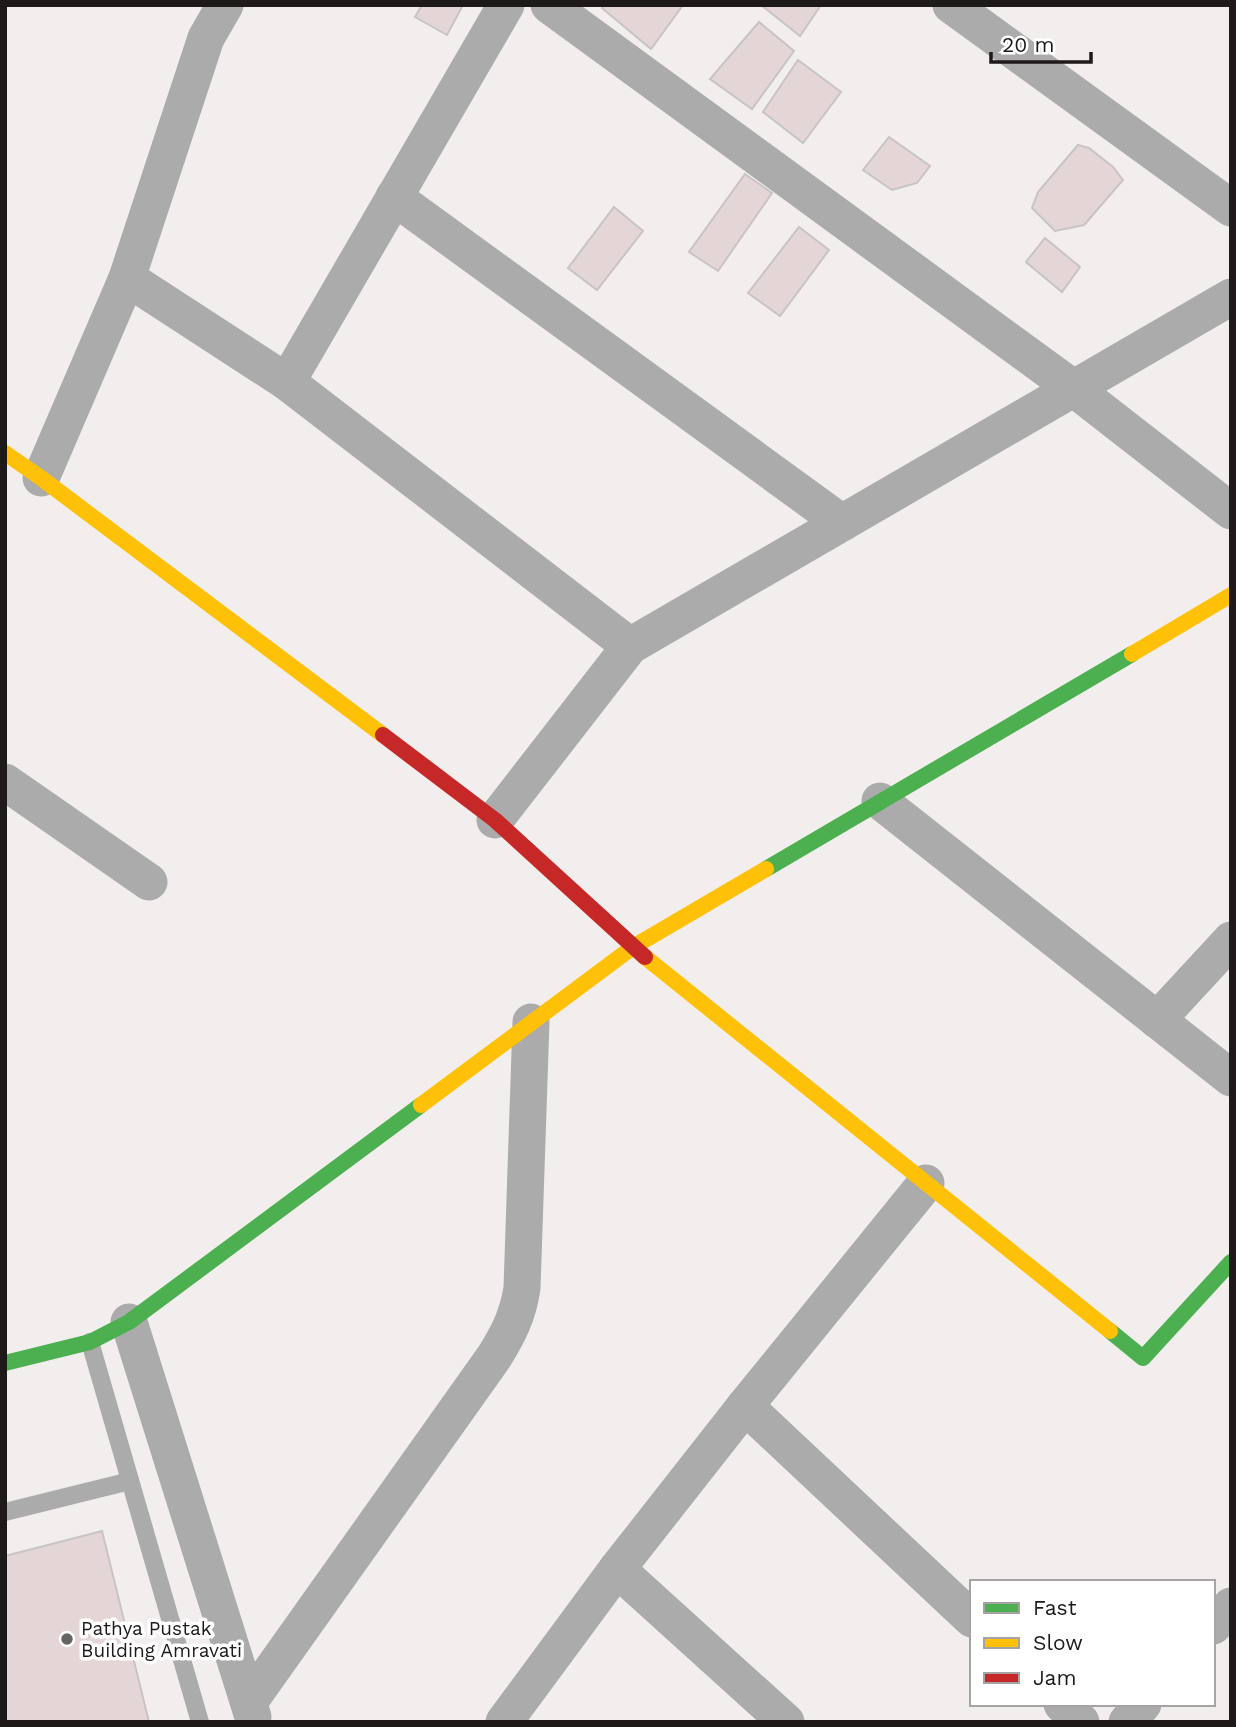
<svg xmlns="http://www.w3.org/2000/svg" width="1236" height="1727" font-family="'Work Sans',sans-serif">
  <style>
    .building { fill: #e4d6d7; stroke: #c8c4c4; stroke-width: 2 }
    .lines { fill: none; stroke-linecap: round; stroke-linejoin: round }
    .lane { stroke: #acabab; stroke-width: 18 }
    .street { stroke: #acabab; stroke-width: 37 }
    .fast { stroke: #4caf50; stroke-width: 16 }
    .slow { stroke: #ffc107; stroke-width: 16 }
    .jam { stroke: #c62828; stroke-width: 16 }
    .poi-dot { fill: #696464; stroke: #fff; stroke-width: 2.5 }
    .labels { text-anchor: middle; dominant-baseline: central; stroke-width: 7; stroke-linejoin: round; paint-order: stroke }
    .poi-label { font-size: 19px; fill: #1e1a1a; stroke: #fff; text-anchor: start }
  </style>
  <rect width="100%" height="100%" fill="#f3eeee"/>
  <g class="building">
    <path d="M422 5H463L447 35 415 17Z"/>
    <path d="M604 5H683L651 49 602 8Z"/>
    <path d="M761 5H821L800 36Z"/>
    <path d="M759 22 794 51 752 109 710 79Z"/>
    <path d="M798 60 841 92 803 143 763 112Z"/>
    <path d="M889 137 930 166 917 183 892 190 863 170Z"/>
    <path d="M1078 145 1089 148 1113 167 1123 180 1084 225 1055 231 1032 208 1038 192Z"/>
    <path d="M745 174 772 193 718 271 689 252Z"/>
    <path d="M614 207 643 231 597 290 568 268Z"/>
    <path d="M799 227 829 250 780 316 748 293Z"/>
    <path d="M1045 238 1080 267 1062 292 1026 262Z"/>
    <path d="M102 1531 149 1722H5V1556Z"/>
  </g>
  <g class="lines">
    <g class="lane">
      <path d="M90 1342 200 1722"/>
      <path d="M5 1512 130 1481"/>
    </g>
    <g class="street">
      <path d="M549 5 1073 388 1231 511"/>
      <path d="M951 5 1231 208"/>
      <path d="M394 197 842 523"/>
      <path d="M127 278 287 382 630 646"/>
      <path d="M287 382 506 5"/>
      <path d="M41 478 127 278 206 38 225 5"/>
      <path d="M5 782 149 882"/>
      <path d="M880 801 1231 1078"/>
      <path d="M495 820 630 646 1231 297"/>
      <path d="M1157 1020 1231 940"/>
      <path d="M129 1322 253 1717"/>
      <path d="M745 1406 972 1619"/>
      <path d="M617 1569 786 1722"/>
      <path d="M1213 1626 1231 1606"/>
      <path d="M249 1702 494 1357C509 1333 518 1315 522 1288L531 1022"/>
      <path d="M1062 1704 1081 1722"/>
      <path d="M504 1722 617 1569 745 1406 926 1183"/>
      <path d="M1127 1722 1143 1704"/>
    </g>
    <g class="fast">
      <path d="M766 869 1132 654"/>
      <path d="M1110 1331 1143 1358 1231 1262"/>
      <path d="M5 1363 90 1342 129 1322 421 1105"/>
    </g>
    <g class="slow">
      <path d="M5 453 41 478 383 735"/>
      <path d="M1132 654 1231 595"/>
      <path d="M645 957 1110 1331"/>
      <path d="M421 1105 633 947 766 869"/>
    </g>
    <path class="jam" d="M383 735 495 820 645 957"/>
  </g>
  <circle class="poi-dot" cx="67" cy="1639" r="7"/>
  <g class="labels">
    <g class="poi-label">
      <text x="81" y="1628">Pathya Pustak<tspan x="81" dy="22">Building Amravati</tspan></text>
    </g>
  </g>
  <rect width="1236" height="1727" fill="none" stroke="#1e1a1a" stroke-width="14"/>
  <rect x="970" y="1580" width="245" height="126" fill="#ffffff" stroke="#a5a3a3" stroke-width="2"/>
  <rect x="984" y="1603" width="35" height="10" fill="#4caf50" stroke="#a5a3a3" stroke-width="2"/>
  <text x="1033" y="1615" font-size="21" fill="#1e1a1a">Fast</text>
  <rect x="984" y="1638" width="35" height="10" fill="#ffc107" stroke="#a5a3a3" stroke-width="2"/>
  <text x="1033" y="1650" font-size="21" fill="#1e1a1a">Slow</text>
  <rect x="984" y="1673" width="35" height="10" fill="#c62828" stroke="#a5a3a3" stroke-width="2"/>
  <text x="1033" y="1685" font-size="21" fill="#1e1a1a">Jam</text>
  <path d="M991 52v10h100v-10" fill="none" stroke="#1e1a1a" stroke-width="3.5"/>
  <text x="1002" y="52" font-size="21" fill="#1e1a1a" stroke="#ffffff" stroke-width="5" paint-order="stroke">20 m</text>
</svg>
